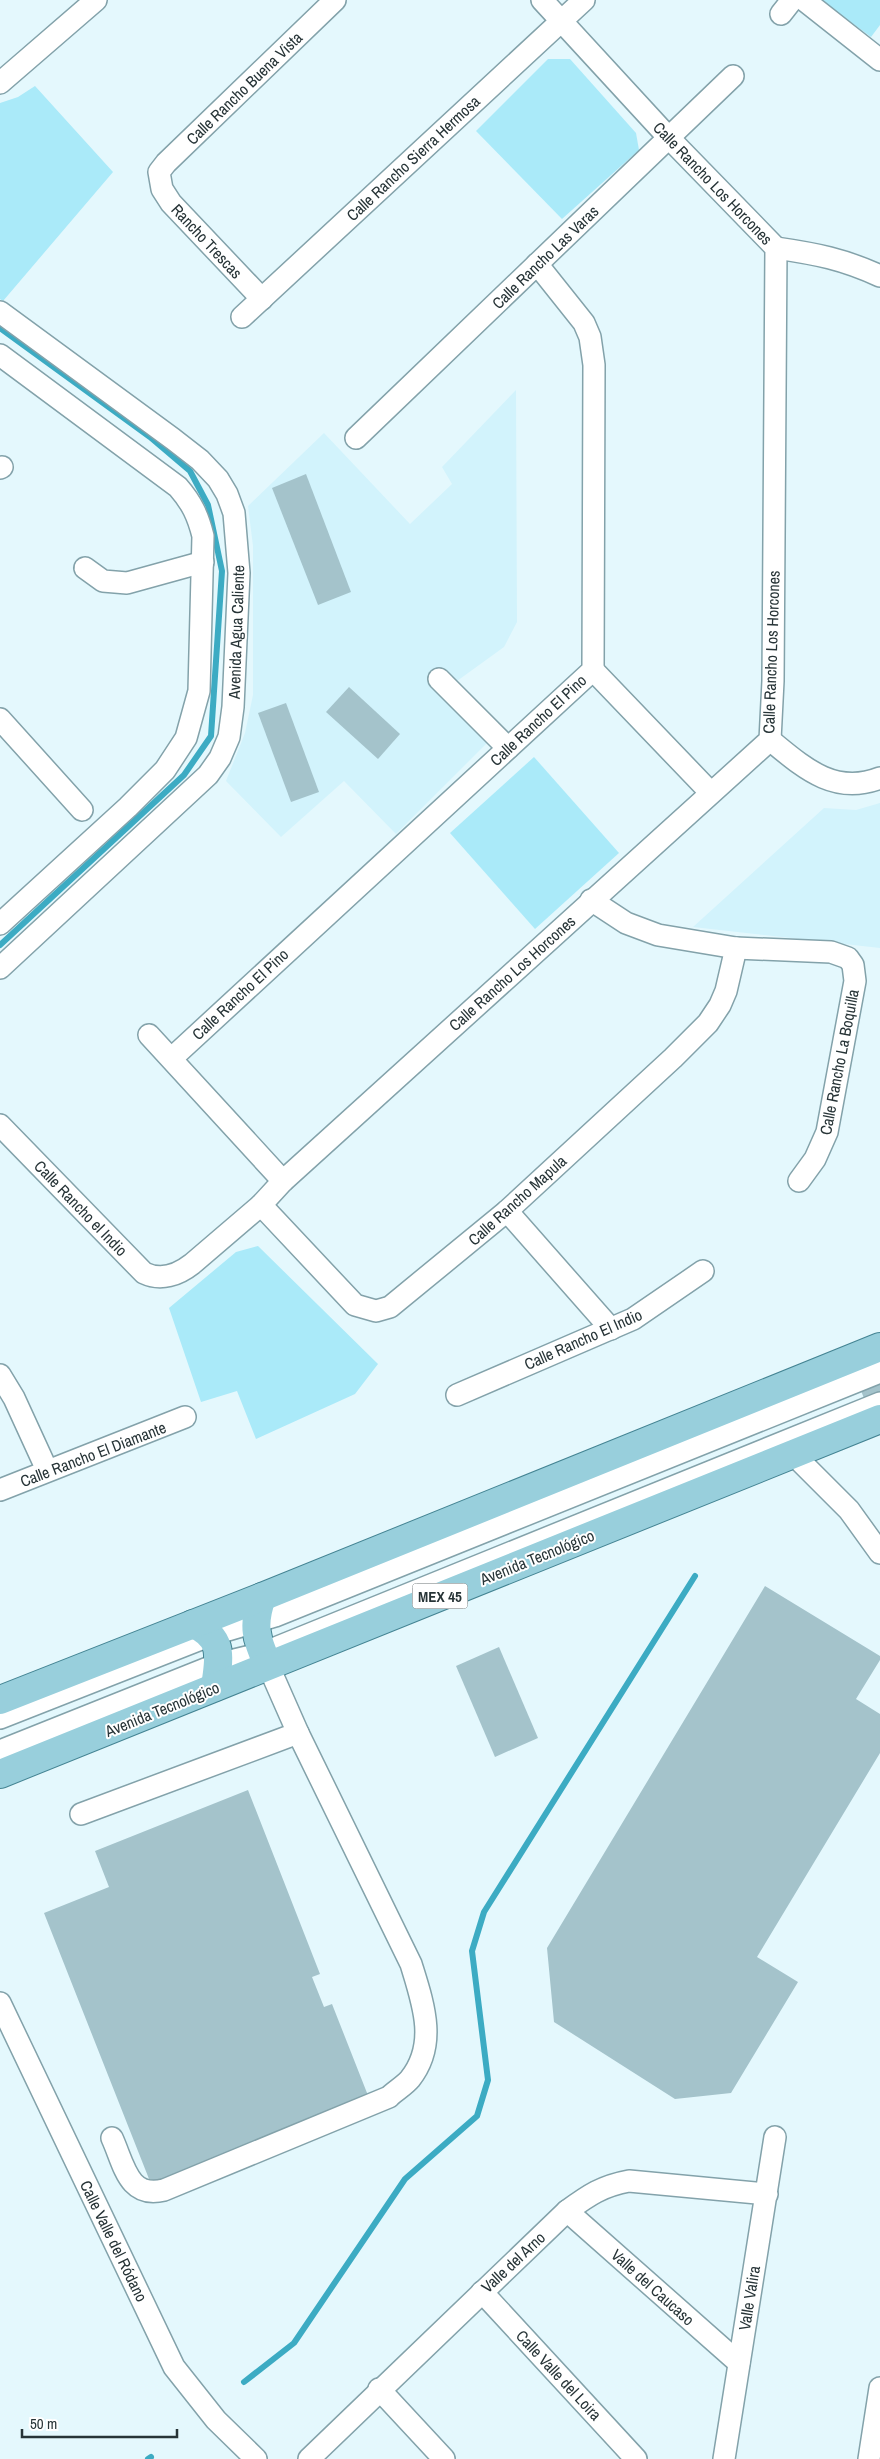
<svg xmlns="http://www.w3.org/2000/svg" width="880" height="2459" font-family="'Archivo Narrow',sans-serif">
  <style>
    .built { fill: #d2f3fc }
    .green { fill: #aaeaf9 }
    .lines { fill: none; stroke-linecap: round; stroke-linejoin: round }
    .stream { stroke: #3cabc3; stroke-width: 6 }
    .building { fill: #a4c3cb }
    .minor-casing { stroke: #83a2aa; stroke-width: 24 }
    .major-casing { stroke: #448493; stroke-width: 30 }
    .minor { stroke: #fff; stroke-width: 21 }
    .major { stroke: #98cfdc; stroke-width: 28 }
    .labels { text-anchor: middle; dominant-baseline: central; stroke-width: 4; stroke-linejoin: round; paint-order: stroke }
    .shield { fill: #fff; stroke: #687173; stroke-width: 1 }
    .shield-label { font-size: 15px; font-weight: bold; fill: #273437 }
    .street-label { font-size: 16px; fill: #273437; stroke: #fff }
  </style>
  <rect width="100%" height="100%" fill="#e4f8fd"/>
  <g class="built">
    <path d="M516 390 517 622 504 647 457 681 503 727 396 834 344 781 281 837 226 781 245 733 253 695V546L248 506 324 433 410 524 452 484 442 467Z"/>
    <path d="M880 803V948L693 927 824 808 856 810Z"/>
  </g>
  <g class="green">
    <path d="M821 0H880V25L871 37Z"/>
    <path d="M548 59H570L636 133 639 150 562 219 476 131Z"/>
    <path d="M35 86 113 172 3 301 0 299V103L18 97Z"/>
    <path d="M534 757 619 853 535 929 450 833Z"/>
    <path d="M258 1246 378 1364 355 1394 256 1439 237 1391 201 1402 169 1308 236 1252Z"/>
  </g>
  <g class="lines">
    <g class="stream">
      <path d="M0 328 150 437 190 471 208 505 222 571 211 736 184 775 0 945"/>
      <path d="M244 2382 294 2343 405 2179 477 2116 488 2080 472 1951 484 1912 695 1576"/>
      <path d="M148 2459 151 2457"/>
    </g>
  </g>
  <g class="building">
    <path d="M306 474 351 592 318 605 272 488Z"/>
    <path d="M349 687 400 734 378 759 326 712Z"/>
    <path d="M286 703 319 792 291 802 258 713Z"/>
    <path d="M880 1380V1395L865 1401 860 1388Z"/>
    <path d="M765 1586 880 1656V1660L856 1699 880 1714V1753L757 1957 798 1982 731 2093 675 2099 554 2022 547 1948Z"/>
    <path d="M499 1647 538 1738 495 1757 456 1666Z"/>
    <path d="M248 1790 320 1974 312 1977 324 2007 332 2004 369 2098 151 2184 44 1913 109 1887 95 1851Z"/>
  </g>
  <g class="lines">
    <defs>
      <g id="minor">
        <path d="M804 0 880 60"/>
        <path d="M781 14 792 0"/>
        <path d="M0 83 96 0"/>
        <path d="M776 248C817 254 843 259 880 276"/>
        <path d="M262 299 171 203 162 189 159 172 166 163 335 0"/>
        <path d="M0 312 173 439 200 460 218 479 227 494 234 513 239 573 233 707 229 737 220 758 208 775 0 968"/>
        <path d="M242 317 584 0"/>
        <path d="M0 355 178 487C192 503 198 516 203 536L199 691 186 738 165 770 128 807 0 924"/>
        <path d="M356 438 733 76"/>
        <path d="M0 468 2 467"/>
        <path d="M85 568 103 581 127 583 203 562"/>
        <path d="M593 670 710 792"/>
        <path d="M439 679 508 748"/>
        <path d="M0 719 82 810"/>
        <path d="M770 740C803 767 834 796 880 778"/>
        <path d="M591 900 626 923 658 935 736 948 831 952 848 958 853 965 855 981 827 1132 815 1159 799 1181"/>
        <path d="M149 1035 283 1181"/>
        <path d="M172 1058 593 670 594 365 590 337 584 323 537 264"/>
        <path d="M0 1125 144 1273C161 1281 178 1275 192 1264L261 1205 283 1181 770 740 773 681 776 248 669 138 542 0"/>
        <path d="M261 1205 355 1305 376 1311 390 1307 507 1211 673 1058 708 1023 720 1005 726 991 736 948"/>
        <path d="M507 1211 611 1329"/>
        <path d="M0 1375 14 1398 47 1470"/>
        <path d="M457 1395 633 1319 703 1271"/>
        <path d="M793 1454 849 1510 880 1553"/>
        <path d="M0 1490 185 1417"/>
        <path d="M0 1718 211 1635 275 1616 880 1372"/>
        <path d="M0 1751 218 1664 263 1653 880 1403"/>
        <path d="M81 1814 298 1733 268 1665"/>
        <path d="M0 2003 174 2367 216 2420 256 2459"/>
        <path d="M112 2138C124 2164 128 2199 164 2190L389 2097C395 2091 404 2086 410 2079 438 2044 423 2003 411 1964L298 1733"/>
        <path d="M567 2211 739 2363"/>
        <path d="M482 2292 636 2459"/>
        <path d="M379 2389 444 2459"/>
        <path d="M309 2459 567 2211C589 2195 602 2186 629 2181L767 2194"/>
        <path d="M724 2459 775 2137"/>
        <path d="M869 2459 880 2388"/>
      </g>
      <g id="major">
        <path d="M262 1597C252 1625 256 1639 268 1665"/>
        <path d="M193 1624C225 1638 219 1658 215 1687"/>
        <path d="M0 1700 262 1597 880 1347"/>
        <path d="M0 1774 880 1419"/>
      </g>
    </defs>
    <use href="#minor" class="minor-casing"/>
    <use href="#major" class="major-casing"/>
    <use href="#minor" class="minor"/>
    <use href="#major" class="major"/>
  </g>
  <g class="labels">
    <rect class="shield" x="412.5" y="1583.5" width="55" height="25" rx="4"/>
    <g class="shield-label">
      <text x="440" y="1596">MEX 45</text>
    </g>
    <g class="street-label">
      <text transform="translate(244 88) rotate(-44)">Calle Rancho Buena Vista</text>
      <text transform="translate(413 158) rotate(-43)">Calle Rancho Sierra Hermosa</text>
      <text transform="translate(713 183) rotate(46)">Calle Rancho Los Horcones</text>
      <text transform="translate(207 241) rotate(47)">Rancho Trescas</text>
      <text transform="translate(545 257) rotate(-44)">Calle Rancho Las Varas</text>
      <text transform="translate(236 632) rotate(-88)">Avenida Agua Caliente</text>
      <text transform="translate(771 652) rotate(-88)">Calle Rancho Los Horcones</text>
      <text transform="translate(538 720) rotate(-43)">Calle Rancho El Pino</text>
      <text transform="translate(512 973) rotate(-42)">Calle Rancho Los Horcones</text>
      <text transform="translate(240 994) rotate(-43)">Calle Rancho El Pino</text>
      <text transform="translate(839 1062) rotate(-79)">Calle Rancho La Boquilla</text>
      <text transform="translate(517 1200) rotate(-42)">Calle Rancho Mapula</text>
      <text transform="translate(81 1208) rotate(46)">Calle Rancho el Indio</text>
      <text transform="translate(583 1339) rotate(-24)">Calle Rancho El Indio</text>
      <text transform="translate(93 1454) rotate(-21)">Calle Rancho El Diamante</text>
      <text transform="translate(537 1557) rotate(-22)">Avenida Tecnológico</text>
      <text transform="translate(162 1709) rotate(-22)">Avenida Tecnológico</text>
      <text transform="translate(114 2241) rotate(64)">Calle Valle del Ródano</text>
      <text transform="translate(513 2262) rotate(-43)">Valle del Arno</text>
      <text transform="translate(653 2287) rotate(42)">Valle del Caucaso</text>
      <text transform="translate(749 2298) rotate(-81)">Valle Valira</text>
      <text transform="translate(559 2375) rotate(47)">Calle Valle del Loira</text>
    </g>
  </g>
  <path d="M22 2429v8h155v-8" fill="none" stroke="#273437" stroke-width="2.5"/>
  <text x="30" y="2429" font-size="15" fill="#273437" stroke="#ffffff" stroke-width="4" paint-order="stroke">50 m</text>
</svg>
